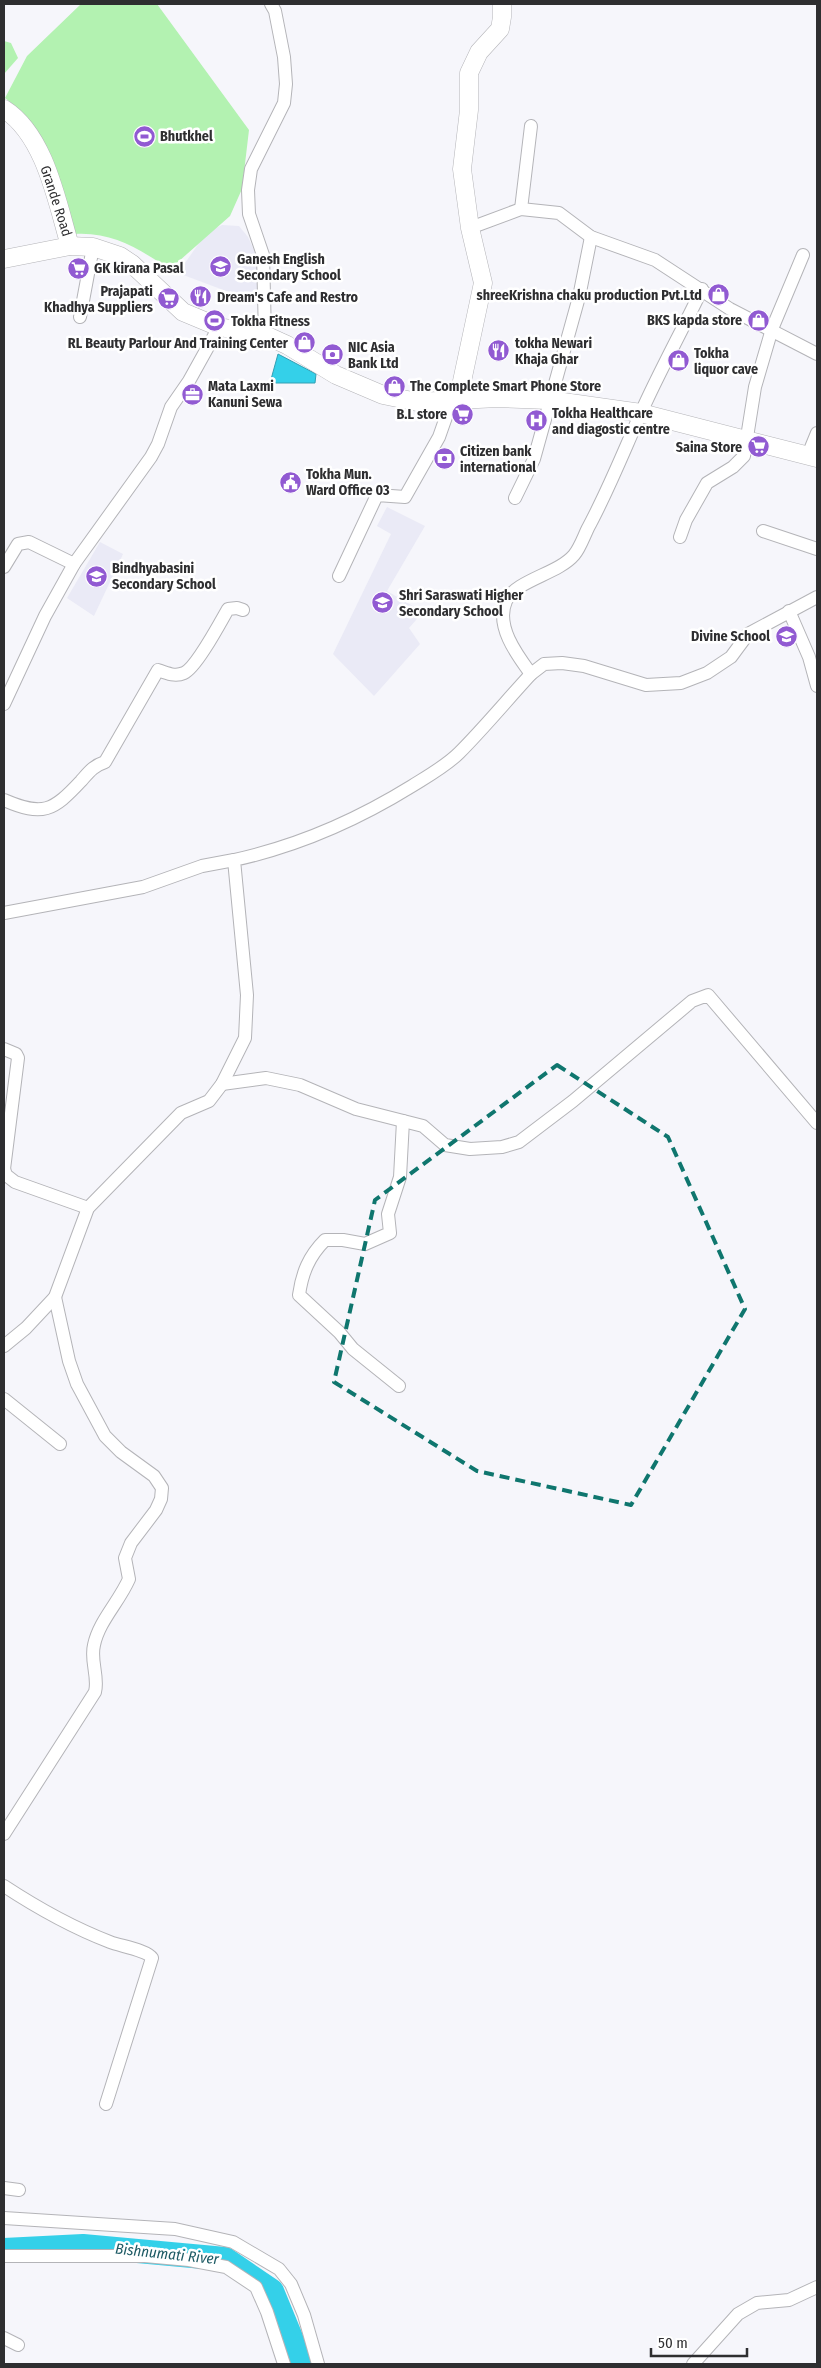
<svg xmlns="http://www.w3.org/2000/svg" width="821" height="2368" font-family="'Fira Sans Condensed',sans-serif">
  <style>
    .built { fill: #eaeaf6 }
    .green { fill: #b3f2b1 }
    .water { fill: #34d0e9; stroke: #329fb2 }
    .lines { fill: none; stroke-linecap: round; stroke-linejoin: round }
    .river { stroke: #34d0e9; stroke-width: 24 }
    .street-casing { stroke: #b4b4b8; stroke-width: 14 }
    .secondary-casing { stroke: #b4b4b8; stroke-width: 19 }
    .street { stroke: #fff; stroke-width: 12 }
    .secondary { stroke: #fff; stroke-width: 18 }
    .marked { fill: none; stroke: #0f766e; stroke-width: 4; stroke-dasharray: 10 6; stroke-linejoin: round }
    .labels { text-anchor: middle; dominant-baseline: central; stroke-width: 5; stroke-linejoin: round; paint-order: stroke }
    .poi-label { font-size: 14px; font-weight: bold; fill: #2e2e30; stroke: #fff; text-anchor: start }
    .street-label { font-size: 14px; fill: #2e2e30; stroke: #fff }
    .water-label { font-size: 15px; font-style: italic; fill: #1d5a64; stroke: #fff }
  </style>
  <rect width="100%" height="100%" fill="#f6f6fb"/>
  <g class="built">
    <path d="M222 225 239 226 248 237 259 261 261 304 178 273 206 233Z"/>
    <path d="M387 507 425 526 387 591 423 612 409 628 420 644 374 696 333 654 391 534 377 526Z"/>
    <path d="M100 542 123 554 94 616 67 598Z"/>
  </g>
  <g class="green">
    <path d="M81 4H157L249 130 242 189 230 216 170 269C138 249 114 232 75 234L43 142 21 111 5 98 27 56Z"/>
    <path d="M4 41 11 43 18 58 4 74Z"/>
  </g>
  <path class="water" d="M278 354 316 374 315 383H270Z"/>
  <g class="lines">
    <path class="river" d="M4 2250 83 2246 225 2259 272 2291 302 2364"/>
    <defs>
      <g id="street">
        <path d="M521 209 531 126"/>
        <path d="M470 228 521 209 559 213 591 237 655 260 730 309 817 354"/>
        <path d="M80 317 93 247"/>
        <path d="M265 335 263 255 249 214 248 190 251 169 284 103 286 84 284 57 275 11 271 4"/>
        <path d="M808 455 817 433"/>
        <path d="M515 498 534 459 579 297 591 237"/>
        <path d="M763 531 817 549"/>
        <path d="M680 537 686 520 707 483 733 467 744 456 755 387 772 329 803 255"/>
        <path d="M4 567 18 544 29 542 74 564"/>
        <path d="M339 576 377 495 405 497 439 437 452 400"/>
        <path d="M789 611 809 657 817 686"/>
        <path d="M531 674C517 655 495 626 506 601 516 580 558 574 574 555 580 548 584 536 588 528 608 491 623 453 640 415 659 372 682 331 702 289"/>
        <path d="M4 704 45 616 74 564 151 457 158 444 171 407 189 381 219 327"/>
        <path d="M4 800C43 817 53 811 81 781 89 772 93 766 105 762L158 670C166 673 175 677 184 673 196 668 220 623 228 609L237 608 243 610"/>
        <path d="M4 913 143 887 202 866 234 860"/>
        <path d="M4 1049 16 1054 18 1058 4 1169"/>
        <path d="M222 1084 266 1078 300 1085 356 1109 423 1126 445 1145 470 1149 502 1147 519 1142 573 1101 692 1001 708 995 817 1123"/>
        <path d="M4 1169 6 1175 15 1182 88 1208"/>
        <path d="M4 1346 26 1328 55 1297 88 1208 181 1113 209 1101 222 1084 245 1038 247 995 234 860C298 846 357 820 412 786 428 776 446 766 459 753 484 728 507 700 531 674L544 664 562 663 584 666 646 685 681 683 707 673 731 657 748 634 817 597"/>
        <path d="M399 1386 353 1349 339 1332 299 1295C302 1273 309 1256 325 1240H343L365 1244 390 1233 388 1214 400 1177 403 1121"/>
        <path d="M4 1399 60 1444"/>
        <path d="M4 1834 95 1692C99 1677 90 1661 94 1645 99 1621 119 1602 129 1579L125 1558 131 1543 156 1510 161 1499 162 1488 154 1476 121 1452 105 1436 77 1384 69 1361 55 1297"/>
        <path d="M4 1886C39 1909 71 1927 110 1942 120 1946 147 1950 152 1958L106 2104"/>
        <path d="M4 2188 19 2190"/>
        <path d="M4 2218 175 2229 233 2242 279 2269 291 2284 304 2315 318 2364"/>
        <path d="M4 2256H145L189 2260 226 2267 256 2287 267 2312 284 2364"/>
        <path d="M4 2338 18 2345"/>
        <path d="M693 2364 738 2314 757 2303 789 2300 817 2287"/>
      </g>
      <g id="secondary">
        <path d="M4 109C45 135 57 202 70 246"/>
        <path d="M4 259 70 246 93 247 120 256 132 264 183 312 219 327 265 335 287 345 336 375 383 395 417 402 498 398 549 400 641 413 817 458"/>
        <path d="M458 400 483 283 470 228 462 169 469 110V73L479 52 500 29 502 17V4"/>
      </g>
    </defs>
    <use href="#street" class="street-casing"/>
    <use href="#secondary" class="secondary-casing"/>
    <use href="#street" class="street"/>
    <use href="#secondary" class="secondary"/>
  </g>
  <path class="marked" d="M557 1065 668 1137 745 1309 631 1505 477 1471 334 1382 375 1200Z"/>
  <defs>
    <symbol id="stadium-disc" viewBox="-11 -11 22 22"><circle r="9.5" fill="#915ad2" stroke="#fff"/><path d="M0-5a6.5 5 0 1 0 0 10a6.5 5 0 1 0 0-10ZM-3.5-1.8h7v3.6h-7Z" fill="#fff"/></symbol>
    <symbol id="school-disc" viewBox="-11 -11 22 22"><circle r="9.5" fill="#915ad2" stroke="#fff"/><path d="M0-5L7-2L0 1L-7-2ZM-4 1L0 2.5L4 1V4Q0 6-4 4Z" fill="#fff"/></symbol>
    <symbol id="supermarket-disc" viewBox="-11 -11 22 22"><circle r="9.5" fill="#915ad2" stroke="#fff"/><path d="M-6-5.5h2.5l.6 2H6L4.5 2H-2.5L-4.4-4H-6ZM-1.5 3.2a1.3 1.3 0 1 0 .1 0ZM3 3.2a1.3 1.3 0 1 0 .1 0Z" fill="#fff"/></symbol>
    <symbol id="shop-disc" viewBox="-11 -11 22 22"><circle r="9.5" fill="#915ad2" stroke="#fff"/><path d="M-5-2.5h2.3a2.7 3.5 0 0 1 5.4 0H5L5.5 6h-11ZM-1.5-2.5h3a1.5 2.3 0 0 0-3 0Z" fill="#fff"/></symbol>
    <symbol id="restaurant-disc" viewBox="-11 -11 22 22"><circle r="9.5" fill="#915ad2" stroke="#fff"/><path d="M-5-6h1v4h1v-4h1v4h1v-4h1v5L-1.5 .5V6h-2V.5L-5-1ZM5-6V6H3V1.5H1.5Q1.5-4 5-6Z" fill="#fff"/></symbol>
    <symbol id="bank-disc" viewBox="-11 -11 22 22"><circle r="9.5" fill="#915ad2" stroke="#fff"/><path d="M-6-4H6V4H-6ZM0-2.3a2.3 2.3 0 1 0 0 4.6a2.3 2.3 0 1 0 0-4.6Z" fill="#fff"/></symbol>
    <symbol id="office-disc" viewBox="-11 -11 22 22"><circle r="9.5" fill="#915ad2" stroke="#fff"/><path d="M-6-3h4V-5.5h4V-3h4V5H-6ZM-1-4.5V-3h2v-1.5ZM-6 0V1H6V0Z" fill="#fff"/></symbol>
    <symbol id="hospital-disc" viewBox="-11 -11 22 22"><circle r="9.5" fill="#915ad2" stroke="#fff"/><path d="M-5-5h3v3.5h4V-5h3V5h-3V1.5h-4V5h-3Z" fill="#fff"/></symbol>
    <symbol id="civic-disc" viewBox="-11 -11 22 22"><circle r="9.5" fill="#915ad2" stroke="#fff"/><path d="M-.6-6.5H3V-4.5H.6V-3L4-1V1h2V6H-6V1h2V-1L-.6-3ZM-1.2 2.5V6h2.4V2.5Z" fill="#fff"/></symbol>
  </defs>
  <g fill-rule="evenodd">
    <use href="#stadium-disc" x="132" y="124" width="25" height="25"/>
    <use href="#school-disc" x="208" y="254" width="25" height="25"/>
    <use href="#supermarket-disc" x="66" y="256" width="25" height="25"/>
    <use href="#shop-disc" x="706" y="282" width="25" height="25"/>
    <use href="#restaurant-disc" x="188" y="284" width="25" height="25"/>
    <use href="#supermarket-disc" x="156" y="286" width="25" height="25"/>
    <use href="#shop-disc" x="746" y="308" width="25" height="25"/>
    <use href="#stadium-disc" x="202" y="308" width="25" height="25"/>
    <use href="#shop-disc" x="292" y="330" width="25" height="25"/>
    <use href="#restaurant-disc" x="486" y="338" width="25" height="25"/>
    <use href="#bank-disc" x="320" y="342" width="25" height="25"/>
    <use href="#shop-disc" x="666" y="348" width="25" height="25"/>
    <use href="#shop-disc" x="382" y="374" width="25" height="25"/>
    <use href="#office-disc" x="180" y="382" width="25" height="25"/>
    <use href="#supermarket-disc" x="450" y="402" width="25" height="25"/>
    <use href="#hospital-disc" x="524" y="408" width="25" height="25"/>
    <use href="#supermarket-disc" x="746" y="434" width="25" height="25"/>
    <use href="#bank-disc" x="432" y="446" width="25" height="25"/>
    <use href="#civic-disc" x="278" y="470" width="25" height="25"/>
    <use href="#school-disc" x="84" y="564" width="25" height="25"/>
    <use href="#school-disc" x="370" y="590" width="25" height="25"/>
    <use href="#school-disc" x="774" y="624" width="25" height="25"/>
  </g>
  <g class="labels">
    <g class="poi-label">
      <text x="160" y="136">Bhutkhel</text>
      <text x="237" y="259">Ganesh English<tspan x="237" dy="16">Secondary School</tspan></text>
      <text x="94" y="268">GK kirana Pasal</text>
      <text x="153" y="291" text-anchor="end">Prajapati<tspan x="153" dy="16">Khadhya Suppliers</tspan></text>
      <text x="702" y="295" text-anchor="end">shreeKrishna chaku production Pvt.Ltd</text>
      <text x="217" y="297">Dream's Cafe and Restro</text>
      <text x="742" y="320" text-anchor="end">BKS kapda store</text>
      <text x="231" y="321">Tokha Fitness</text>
      <text x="288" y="343" text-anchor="end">RL Beauty Parlour And Training Center</text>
      <text x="515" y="343">tokha Newari<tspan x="515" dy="16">Khaja Ghar</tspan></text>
      <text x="348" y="347">NIC Asia<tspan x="348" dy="16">Bank Ltd</tspan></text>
      <text x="694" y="353">Tokha<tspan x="694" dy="16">liquor cave</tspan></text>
      <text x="208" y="386">Mata Laxmi<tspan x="208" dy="16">Kanuni Sewa</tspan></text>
      <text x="410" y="386">The Complete Smart Phone Store</text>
      <text x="552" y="413">Tokha Healthcare<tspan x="552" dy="16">and diagostic centre</tspan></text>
      <text x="447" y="414" text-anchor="end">B.L store</text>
      <text x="742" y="447" text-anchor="end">Saina Store</text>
      <text x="460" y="451">Citizen bank<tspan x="460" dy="16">international</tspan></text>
      <text x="306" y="474">Tokha Mun.<tspan x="306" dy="16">Ward Office 03</tspan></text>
      <text x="112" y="568">Bindhyabasini<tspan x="112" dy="16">Secondary School</tspan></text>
      <text x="399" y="595">Shri Saraswati Higher<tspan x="399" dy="16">Secondary School</tspan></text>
      <text x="770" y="636" text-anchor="end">Divine School</text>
    </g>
    <g class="street-label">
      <text transform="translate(56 201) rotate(72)">Grande Road</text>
    </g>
    <g class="water-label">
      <text transform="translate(167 2254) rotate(6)">Bishnumati River</text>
    </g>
  </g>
  <rect width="821" height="2368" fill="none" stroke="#2e2e30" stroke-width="10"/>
  <path d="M651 2348v8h96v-8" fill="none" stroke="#2e2e30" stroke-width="2.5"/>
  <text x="658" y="2348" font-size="15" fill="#2e2e30" stroke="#ffffff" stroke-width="4" paint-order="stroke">50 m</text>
</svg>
